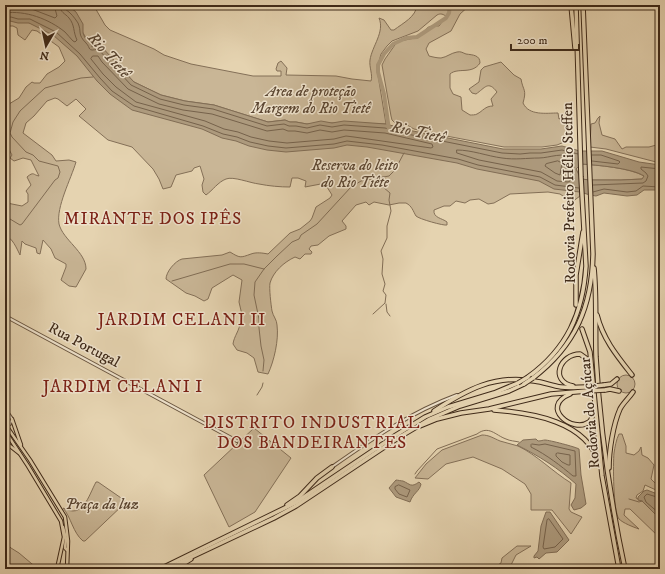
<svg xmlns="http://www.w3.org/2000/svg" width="665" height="574" font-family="'IM FELL DW Pica',serif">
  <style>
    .green { fill: #c9b696; stroke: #847058 }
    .water { fill: #ad9a7d; stroke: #816d55; fill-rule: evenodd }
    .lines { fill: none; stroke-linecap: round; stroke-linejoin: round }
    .shore { stroke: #76624b; stroke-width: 1 }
    .stream { stroke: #816d55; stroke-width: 1 }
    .river { stroke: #ad9a7d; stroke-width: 4 }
    .highway-tunnel { stroke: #c4b192; stroke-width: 3.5; stroke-dasharray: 3.5 2; stroke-linecap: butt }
    .minor-casing { stroke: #68543f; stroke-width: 4 }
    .major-casing { stroke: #3f2a19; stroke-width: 4.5 }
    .highway-casing { stroke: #3f2a19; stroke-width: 5.5 }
    .minor { stroke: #eee2cc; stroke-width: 2 }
    .major { stroke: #e5d3b0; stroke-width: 2.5 }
    .highway { stroke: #e5d3b0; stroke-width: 3.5 }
    .highway-bridge-casing { stroke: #3f2a19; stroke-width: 5.5; stroke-linecap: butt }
    .highway-bridge { stroke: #e5d3b0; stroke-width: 3.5 }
    .labels { text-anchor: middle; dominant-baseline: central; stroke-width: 3; stroke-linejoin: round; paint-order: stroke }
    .park-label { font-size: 15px; font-style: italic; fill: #5b4632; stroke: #eee2cc }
    .street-label { font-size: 15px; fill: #3f2a19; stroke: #eee2cc }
    .water-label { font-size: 16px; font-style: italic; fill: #5a4632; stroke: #eee2cc }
    .quarter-label { font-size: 17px; letter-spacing: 1px; fill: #7a1f14; stroke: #eee2cc }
  </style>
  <rect width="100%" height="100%" fill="#e5d3b0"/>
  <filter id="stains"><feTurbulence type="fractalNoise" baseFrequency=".005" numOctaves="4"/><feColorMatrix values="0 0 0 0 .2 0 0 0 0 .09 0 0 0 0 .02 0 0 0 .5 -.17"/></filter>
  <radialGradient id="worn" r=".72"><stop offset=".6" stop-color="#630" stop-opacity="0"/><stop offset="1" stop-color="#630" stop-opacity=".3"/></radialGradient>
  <g class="green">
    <path d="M67 5H89L91 8 94 6 105 25 110 30 154 49 164 55 191 64 253 76H281V71H277L276 69 278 63 281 61 287 68 286 75 336 76 352 79 371 81C373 75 369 67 370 60 372 46 385 32 379 18L384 20 391 30H394C403 23 416 17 417 5H470L460 14 451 31 429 43 426 49 429 56C433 57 437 58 441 58 447 57 451 53 457 52 461 51 463 53 466 54 473 55 480 55 480 63 472 75 458 67 450 74V88L453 94 461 97 462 110 470 115C471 115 476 115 477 114 483 111 485 106 493 106L491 99 497 92C488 80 485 88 476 94L472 93 469 89 479 82 481 70 484 67 501 62 514 75 521 79C523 91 527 89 523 103 529 116 546 113 558 113L559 119 563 117 566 118 568 123 569 140 557 145 542 147H504L441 135 414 129 407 125H397L392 120 391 116 382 65 385 59 397 42C402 40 415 39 419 36 428 30 424 25 439 26L444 19 447 17C443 14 441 13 437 15L418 31 392 41 387 46 381 54 377 69 386 124 332 123 307 124 296 122H289L285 120 268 122 214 105 185 101 161 95 134 82 96 44 92 47 83 33 75 11Z"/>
    <path d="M8 18 48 27 110 88 358 143 474 165 579 190 580 196 572 202 560 194 548 192 510 194 494 203 488 204 479 199 470 200 465 203 456 201 450 206H444L434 210C433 218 442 218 447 222V225C444 226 419 219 416 216 413 211 412 206 406 203H399L389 205 374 202 369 205 366 202 356 205 342 221 346 226V229L329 236 318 245 311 246 309 249 312 252 311 254H305L300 259 295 257C284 262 273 272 270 283 269 288 271 305 272 311 273 316 277 320 277 325 279 340 274 361 268 374L258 372 254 358 247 353 237 350 233 344C234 336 240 330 240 322H242L243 319 239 302 242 280 233 275 212 288 208 299 204 301 195 296 186 293 166 279C166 272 175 261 182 259L222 255 230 252C240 258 240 258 251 254 256 252 263 253 268 254L290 233 300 229 310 221 312 218 316 207 330 198 332 195 327 187 326 183 305 187 306 181 298 178H292L290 187C280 187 269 186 259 184 250 183 233 176 226 179 218 182 213 190 206 195L203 192 202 185 204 179 200 166 194 168 192 171 176 175 171 187 163 189 159 179 153 169 132 147 108 140 79 116 86 109 76 99 67 106 58 99 55 98 47 101 34 116 26 123 23 133 52 155 56 161 69 160 76 162C71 179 56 207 59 224 63 240 86 252 86 269L76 287 69 286 61 280 66 267V264L55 258 51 249 43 240 40 254 37 253 36 248 25 244 22 241 20 255C16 247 13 239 5 235V204L7 203 22 206 28 202V194L26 191 31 185 27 177C34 171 33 175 39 176L31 160 23 158 14 161 10 158 12 155 5 142V126L8 124V117L5 114V109L9 104 19 98 26 87 32 82 34 83H40L47 74 59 67 65 61 59 47 37 31 32 30 25 40 18 35 17 28 13 26H5V22L7 21Z"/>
    <path d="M600 116 599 123 602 135 615 139 622 149 626 147H649L660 144V163L606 149 590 147 591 124 595 123 598 118Z"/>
    <path d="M581 164C598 165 630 168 644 176L643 179 621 180H590L581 179 576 169Z"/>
    <circle cx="626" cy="384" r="9"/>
    <path d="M254 428 291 458 255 512 229 527 204 475Z"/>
    <path d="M619 434H622L626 446V453L634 455 639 451 641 447 642 455 648 458 654 465 651 479 656 484 660 485V496L656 490 645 485 643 491 637 495 636 498C645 501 657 512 659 521 661 526 660 532 660 538L630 509H625L624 515 639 529C633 527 623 523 619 519 613 511 613 463 614 453 615 447 616 440 619 434Z"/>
    <path d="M482 435C489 435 493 438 500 441 506 443 512 444 518 446 537 455 553 472 571 483L569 509 571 512 582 517 571 534 552 510H531V494L525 484 502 469 473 457 446 464 428 479 415 478 426 464 442 450Z"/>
    <path d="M96 482H98L124 500 125 503 85 541H83C73 533 71 517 63 508 83 519 88 497 96 482Z"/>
    <path d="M5 542 11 548 19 553 38 569H5Z"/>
    <path d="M517 546H531L516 555 509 569H491L501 563 502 558Z"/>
  </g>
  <g class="water">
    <path d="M5 5H67L76 12 83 24V33L85 38 90 40 92 47 96 44 100 45 134 82 161 95 185 101 214 105 268 122 285 120 290 122H296L307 124 321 121 332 123 344 121 386 124 408 130 503 149H541L562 146 580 151H602L639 162 660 165V190H644L637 195 627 196 604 193 596 196 590 195 580 192 554 189 539 181 477 169 457 163 367 147 347 145 334 148 286 152 267 150 249 146 236 141 222 138 202 129 132 110 110 94 97 81 77 56 53 35 29 23H18L10 21 5 22ZM581 164C596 165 632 168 644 176L642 179 621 180H590L581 179 576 169Z"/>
    <path d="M536 439 538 441C541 441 543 440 545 440 549 440 576 447 579 449L581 475 586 504 581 508 574 510 571 505 575 498 576 484C558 468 539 456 517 445L523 440Z"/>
    <path d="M396 480C397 480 402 481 403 481 410 484 411 488 419 482L421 484C420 491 413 493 410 502L396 497 389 488Z"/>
    <path d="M647 490 660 495V526L656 520 658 517 642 501 638 500V497L644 491Z"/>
    <path d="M546 512H550L569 540 557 552 546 553 539 559 537 557 534 558V556L538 551 541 526Z"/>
  </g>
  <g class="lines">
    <g class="shore">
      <path d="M65 5V9C71 13 74 17 78 23 82 32 77 34 86 43 91 48 87 52 98 49L131 85 160 99 184 105 213 109 267 126 284 124 289 126H296L307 128 320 125 332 127 344 125 385 128 407 134 502 153 520 154 530 153H541L562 150 578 154"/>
      <path d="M5 7 29 8 55 18 57 16 54 5"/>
      <path d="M5 13C25 10 49 19 65 32 68 35 70 38 73 41L75 42 77 40C73 32 75 25 69 18 65 13 60 13 60 5"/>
      <path d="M5 18 11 17 18 19H30L56 32 80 54 100 78 112 91 134 106 203 126 223 134 237 137 250 142 268 146 286 148 334 144 347 141 382 145 458 159 478 165 540 177 555 185 579 188"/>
      <path d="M93 56H98L102 62 128 89 159 104 183 110 212 114 267 131 283 129 288 131H295L307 133 320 130 332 132 344 130 385 133 432 144 433 147 431 148 354 137 346 136 334 139 287 143 269 141 251 137 238 132 224 129 205 121 136 102 116 87 103 74 91 59Z"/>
      <path d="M457 150C472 150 487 156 502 158 515 160 527 158 539 158 550 158 563 151 572 159L567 168 570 181 568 182 557 181 541 172 479 160 457 153Z"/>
      <path d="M592 155H601L619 161 620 162 618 164 592 161"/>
      <path d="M558 161 562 163 560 175 555 173 545 166 546 164Z"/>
      <path d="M593 185 643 183 646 181 648 176 646 173 641 169V167L660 169"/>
      <path d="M593 192 604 189 627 192 636 191 643 186 660 187"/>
      <path d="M532 444 539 445 545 444 575 451 576 476H573C561 466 547 455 531 447V445Z"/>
      <path d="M558 453 570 455V465H568L562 462 556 456V454Z"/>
      <path d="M399 485 410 490 407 497 399 494 395 489V487Z"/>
      <path d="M660 498 647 494 644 497 646 502 660 514"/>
      <path d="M549 519 563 539 555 547 544 549 543 547 547 520Z"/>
    </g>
    <g class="stream">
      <path d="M5 220 10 219 20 225 22 224 55 180 58 178 60 172 58 166 39 161 33 155 26 152 12 137 10 133 13 122 20 111 45 88 81 78 93 77"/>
      <path d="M172 281 230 264H244L264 269"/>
      <path d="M386 304 387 312 390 316"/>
      <path d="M373 314 385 303 386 295 383 291 385 284 382 274 383 259 381 251 387 238V226L391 211 389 200 390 193 383 187V177"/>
      <path d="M263 371 264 360 261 346 259 328V319L254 295 255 282 264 269 277 256 292 242 299 239 301 235 317 224 351 187 361 181 389 176 395 170 404 153"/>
      <path d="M257 395 262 387 263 383"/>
      <path d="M415 474 417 471 437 449 477 434C489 425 495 435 506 439 510 441 515 441 519 442"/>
      <path d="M629 499 639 502 642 501"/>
    </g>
    <path class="river" d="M389 130 384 94 378 72V65L384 54 393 44 406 38 417 37 446 18 449 13 450 5"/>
    <path class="highway-tunnel" d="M576 305 582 329"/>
    <defs>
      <g id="minor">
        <path d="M5 316 237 441"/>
        <path d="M5 409 12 419 10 424 5 426"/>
        <path d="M332 467C372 439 411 412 457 395"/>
      </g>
      <g id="major">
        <path d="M12 419 21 445"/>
        <path d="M5 424 30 460 65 517 68 541 67 569"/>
        <path d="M5 431 28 466 61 521 64 537 57 569"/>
        <path d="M5 442 19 453"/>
        <path d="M63 527 66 539 65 548 67 550"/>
      </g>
      <g id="highway">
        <path d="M571 5 575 48"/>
        <path d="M594 268C597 298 595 327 596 357 600 428 610 499 625 569"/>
        <path d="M576 305V275L583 232"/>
        <path d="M597 315C603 339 617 356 632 375"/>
        <path d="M582 329 590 352 602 476 619 569"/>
        <path d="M528 377C567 349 583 313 586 266L581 177 576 5"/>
        <path d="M533 378C575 346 592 307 593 254L583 5"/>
        <path d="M604 385 611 384 617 379"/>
        <path d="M573 386C549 381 560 354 580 354L587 359 589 368"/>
        <path d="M605 390 610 389 619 391"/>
        <path d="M570 394C539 407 573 434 589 422 592 420 593 415 594 411"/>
        <path d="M494 410C532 413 586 421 599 463"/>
        <path d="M434 411C466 390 495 374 534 381 544 382 552 386 561 387 570 388 578 387 586 387"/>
        <path d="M420 426 437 419 461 413 489 409 551 394 587 391"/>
        <path d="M609 468C609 451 613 425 620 409 623 403 629 398 633 392"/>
        <path d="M287 505 300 496 317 478 332 467"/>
        <path d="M160 569 295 503 396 435 425 417 448 407 494 393 518 383"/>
        <path d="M166 569 274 518 296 506 398 438 430 419 460 406 509 391 524 384"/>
        <path d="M175 569 191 559"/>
      </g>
    </defs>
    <use href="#minor" class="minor-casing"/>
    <use href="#major" class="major-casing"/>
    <use href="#highway" class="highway-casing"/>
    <use href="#minor" class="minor"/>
    <use href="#major" class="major"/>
    <use href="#highway" class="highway"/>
    <defs>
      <g id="highway-bridge">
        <path d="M518 383 528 377"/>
        <path d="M524 384 533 378"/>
        <path d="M586 387 604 385"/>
        <path d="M587 391 605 390"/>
      </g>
    </defs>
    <use href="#highway-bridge" class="highway-bridge-casing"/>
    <use href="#highway-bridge" class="highway-bridge"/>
  </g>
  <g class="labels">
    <g class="park-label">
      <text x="311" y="91">Area de proteção<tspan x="311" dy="17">Margem do Rio Tietê</tspan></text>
      <text x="355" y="165">Reserva do leito<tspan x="355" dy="17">do Rio Tiête</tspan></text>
      <text x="102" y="504">Praça da luz</text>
    </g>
    <g class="street-label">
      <text transform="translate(569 193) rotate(-91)">Rodovia Prefeito Hélio Steffen</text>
      <text transform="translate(84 345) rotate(28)">Rua Portugal</text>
      <text transform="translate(590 413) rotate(-95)">Rodovia do Açúcar</text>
    </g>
    <g class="water-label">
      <text transform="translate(109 55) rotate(48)">Rio Tietê</text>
      <text transform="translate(418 132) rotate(12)">Rio Tietê</text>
    </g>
    <g class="quarter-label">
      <text x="153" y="219">MIRANTE DOS IPÊS</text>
      <text x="182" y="320">JARDIM CELANI II</text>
      <text x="123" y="387">JARDIM CELANI I</text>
      <text x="312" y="423">DISTRITO INDUSTRIAL<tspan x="312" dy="20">DOS BANDEIRANTES</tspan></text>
    </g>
  </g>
  <rect width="665" height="574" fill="none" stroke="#e5d3b0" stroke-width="20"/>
  <rect x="6" y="6" width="653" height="562" fill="none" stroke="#3f2a19" stroke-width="2"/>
  <rect x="10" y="10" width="645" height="554" fill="none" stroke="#3f2a19"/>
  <g transform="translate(46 46) rotate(189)" stroke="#eee2cc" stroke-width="3" paint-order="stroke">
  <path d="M0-3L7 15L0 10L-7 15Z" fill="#3f2a19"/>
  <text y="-6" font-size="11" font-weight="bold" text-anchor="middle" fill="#3f2a19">N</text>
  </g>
  <path d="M511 44v6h68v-6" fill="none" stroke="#3f2a19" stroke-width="2"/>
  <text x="517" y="44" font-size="12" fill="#3f2a19" stroke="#eee2cc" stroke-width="3" paint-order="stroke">200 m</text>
  <rect width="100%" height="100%" filter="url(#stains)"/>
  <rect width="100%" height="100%" fill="url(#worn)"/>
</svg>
